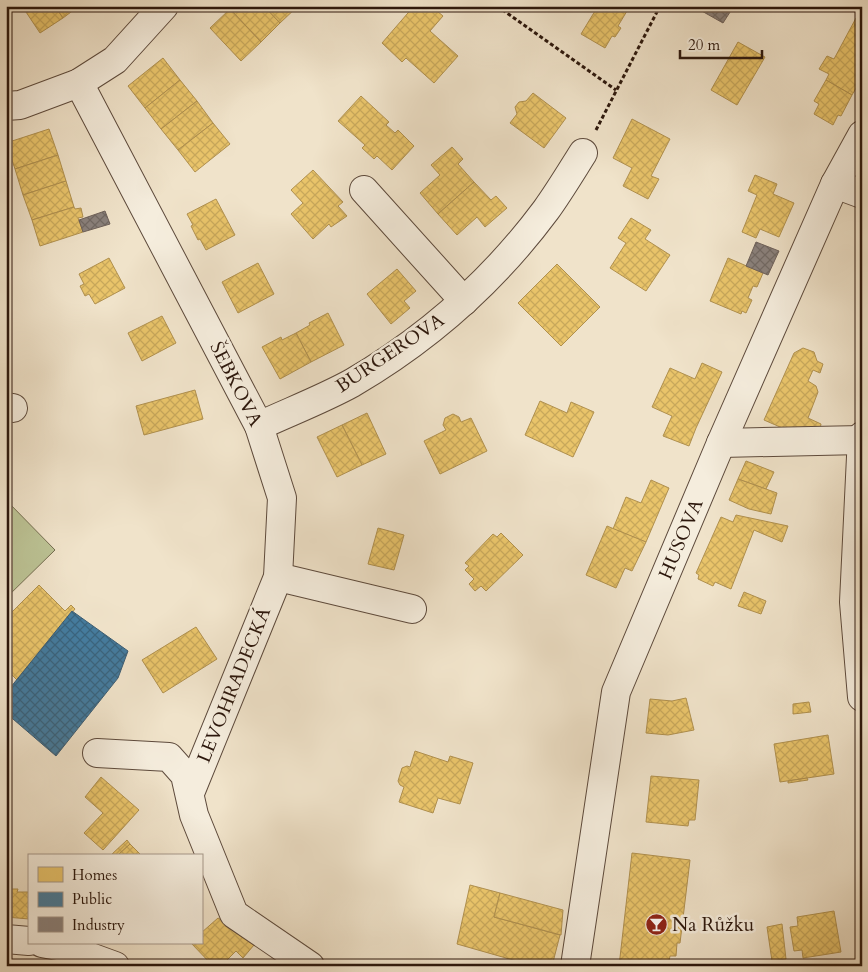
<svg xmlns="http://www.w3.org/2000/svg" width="868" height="972" font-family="Cardo,serif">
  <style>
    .pitch { fill: #bcc395; stroke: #746d50 }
    .homes { fill: url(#homes-cross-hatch); stroke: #b0904e }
    .public { fill: url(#public-cross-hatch); stroke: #3e5d72 }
    .industry { fill: url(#industry-cross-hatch); stroke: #6e615a }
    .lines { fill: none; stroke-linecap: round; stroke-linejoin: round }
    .minor-casing { stroke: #5d4a3c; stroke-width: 30 }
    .path { stroke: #2c170c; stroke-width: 3; stroke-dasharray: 4 2.5; stroke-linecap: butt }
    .minor { stroke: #f5eddd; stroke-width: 28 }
    .labels { text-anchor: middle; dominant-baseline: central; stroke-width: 5; stroke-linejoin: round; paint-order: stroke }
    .street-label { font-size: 19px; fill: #2c170c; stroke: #f5eddd }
    .poi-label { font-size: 19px; fill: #2c170c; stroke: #f5eddd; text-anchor: start }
  </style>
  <defs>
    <pattern id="homes-cross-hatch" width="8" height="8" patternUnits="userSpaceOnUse" patternTransform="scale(1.25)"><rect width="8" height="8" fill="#e9c46a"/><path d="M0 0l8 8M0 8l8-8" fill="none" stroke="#c8a85b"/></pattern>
    <pattern id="public-cross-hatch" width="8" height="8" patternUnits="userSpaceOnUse" patternTransform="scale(1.25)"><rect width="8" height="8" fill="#457b9d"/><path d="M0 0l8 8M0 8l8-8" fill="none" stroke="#3a647e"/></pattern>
    <pattern id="industry-cross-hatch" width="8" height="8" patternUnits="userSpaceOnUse" patternTransform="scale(1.25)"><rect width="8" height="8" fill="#8a817c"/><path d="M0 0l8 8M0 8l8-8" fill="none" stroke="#716964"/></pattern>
  </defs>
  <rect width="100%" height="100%" fill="#f0e3ca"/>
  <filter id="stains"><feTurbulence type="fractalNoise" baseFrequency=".004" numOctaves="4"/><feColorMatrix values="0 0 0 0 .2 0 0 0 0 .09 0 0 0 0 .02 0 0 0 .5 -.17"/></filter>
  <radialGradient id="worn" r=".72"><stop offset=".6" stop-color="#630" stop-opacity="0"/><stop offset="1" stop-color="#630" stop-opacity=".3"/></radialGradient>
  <path class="pitch" d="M6 500 55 550 6 598Z"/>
  <g class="homes">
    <path d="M22 6H55L63 18 40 33Z"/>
    <path d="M55 6H79L63 18Z"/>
    <path d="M233 6H264L280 23 261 42 230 9Z"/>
    <path d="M264 6H298L280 23Z"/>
    <path d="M414 6H431L443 16 430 31 458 56 434 83 406 58 402 62 382 43Z"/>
    <path d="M598 6H630L618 26 621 28 615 37 612 36 605 48 581 34Z"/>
    <path d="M230 9 261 42 241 61 210 28Z"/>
    <path d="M856 18 862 20V78L852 95 826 80 829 74 819 69 827 56 834 59Z"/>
    <path d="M738 42 765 57 737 105 711 90Z"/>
    <path d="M163 58 180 80 145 108 128 86Z"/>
    <path d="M180 80 197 101 161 129 145 108Z"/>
    <path d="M826 80 852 95 841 116 838 115 833 125 814 114 819 104 814 101Z"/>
    <path d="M533 93 566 118 544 148 510 123 517 114 515 107 519 102 526 101Z"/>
    <path d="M361 96 389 122 386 125 395 133 398 130 414 146 392 170 377 156 374 159 362 148 365 145 338 121Z"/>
    <path d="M197 101 213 123 178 150 161 129Z"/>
    <path d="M632 119 670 139 651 176 659 179 648 199 623 186 632 168 613 158Z"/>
    <path d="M213 123 230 144 195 172 178 150Z"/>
    <path d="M49 129 58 155 15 169 6 143Z"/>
    <path d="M452 147 463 159 458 164 474 182 438 214 420 193 440 175 431 165Z"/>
    <path d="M58 155 66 181 23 195 15 169Z"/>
    <path d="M313 170 343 202 338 206 347 216 331 227 329 224 313 239 291 214 303 203 291 190Z"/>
    <path d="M755 175 777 184 773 194 794 203 779 237 760 229 756 238 742 232 757 195 748 191Z"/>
    <path d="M66 181 74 207 32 220 23 195Z"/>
    <path d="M474 182 491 200 496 196 507 208 485 227 477 217 457 235 438 214Z"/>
    <path d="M216 199 235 235 206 250 200 239 198 240 191 226 193 225 187 214Z"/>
    <path d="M74 207 75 209 81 208 83 217 78 218 83 232 40 246 32 220Z"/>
    <path d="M631 218 651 230 645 239 670 255 646 291 610 268 626 243 618 238Z"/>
    <path d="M109 258 125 288 95 304 89 294 85 296 80 286 84 284 79 274Z"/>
    <path d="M728 258 763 273 757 287 753 286 748 298 752 300 746 313 742 311 741 314 710 301Z"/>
    <path d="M258 263 274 294 238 313 222 282Z"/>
    <path d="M557 264 600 307 561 346 518 303Z"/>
    <path d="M397 269 416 291 404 301 410 308 391 324 367 294Z"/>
    <path d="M328 313 344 345 311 362 296 333 310 325 309 323Z"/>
    <path d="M162 316 176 343 142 361 128 333Z"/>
    <path d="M296 333 311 362 280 379 262 347 281 337 282 340Z"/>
    <path d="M803 348 814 352 817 361 823 364 820 373 813 370 808 381 816 386 818 392 808 418 821 424 820 429 787 430 764 420 794 353Z"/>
    <path d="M702 363 722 372 696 428 689 446 663 436 672 416 652 407 670 368 695 379Z"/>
    <path d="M195 390 203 419 144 435 136 406Z"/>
    <path d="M540 401 567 413 571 402 594 412 573 457 525 435Z"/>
    <path d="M367 413 386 454 362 465 342 425Z"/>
    <path d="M453 414 459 417 461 422 471 418 487 451 440 474 424 441 446 430 443 425 445 418Z"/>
    <path d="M342 425 362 465 337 477 317 437Z"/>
    <path d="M746 461 774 472 766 489 738 479Z"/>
    <path d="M738 479 777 493 771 514 749 509 729 500Z"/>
    <path d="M651 480 669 488 646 542 613 529 626 497 641 503Z"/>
    <path d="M736 515 788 526 782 542 754 530 731 589 715 582 713 586 698 579 699 575 696 573 721 517 733 522Z"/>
    <path d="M607 526 646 542 632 571 625 568 616 588 586 575Z"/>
    <path d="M378 528 404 535 394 570 368 564Z"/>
    <path d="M501 533 523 555 486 591 481 586 475 591 469 584 474 579 465 570 469 566 465 563 493 534 497 537Z"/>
    <path d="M39 585 65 611 71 605 75 609 17 680 6 669V618Z"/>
    <path d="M744 592 766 601 761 614 738 606Z"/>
    <path d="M196 627 217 659 163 693 142 660Z"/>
    <path d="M686 698 694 730 668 735 646 733 650 699 672 701Z"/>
    <path d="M809 702 811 712 793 714V704Z"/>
    <path d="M828 735 834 774 780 782 774 744Z"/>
    <path d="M415 751 448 762 450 756 473 763 460 804 438 798 433 813 399 802 404 787 400 785 398 781 402 768 407 766 410 767Z"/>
    <path d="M651 776 699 780 695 820H689L688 826 646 822Z"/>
    <path d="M101 777 139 810 103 850 84 833 103 813 85 797Z"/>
    <path d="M807 778 808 780 788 783V781Z"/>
    <path d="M127 840 130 844 117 856H112L111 855Z"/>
    <path d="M130 844 142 856H117Z"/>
    <path d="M632 853 690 860 680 943H677L676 956H670L668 966H619Z"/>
    <path d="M470 885 500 893 494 917 560 935 552 966H534L457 944Z"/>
    <path d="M6 889H18L17 892H29V919L6 917Z"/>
    <path d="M500 893 563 910 561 935 494 917Z"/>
    <path d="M834 911 841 952 803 958 802 950 794 951 790 927 798 926 797 917Z"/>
    <path d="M218 918 236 928 254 945 243 958 236 951 221 966H213L191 943H201V933Z"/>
    <path d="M782 924 786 959 772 961 767 927Z"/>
  </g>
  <path class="public" d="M72 611 128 651 118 678 56 756 6 713V693Z"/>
  <g class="industry">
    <path d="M702 6H727L732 9 723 23 700 10Z"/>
    <path d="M105 211 110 224 83 232 79 220Z"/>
    <path d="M756 242 779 251 768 275 746 266Z"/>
  </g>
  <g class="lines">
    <defs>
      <g id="minor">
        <path d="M79 83 259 426 282 498 278 577 190 793"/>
        <path d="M6 106 20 105 79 83 115 60 164 6"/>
        <path d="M835 184 862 194"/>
        <path d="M364 190 464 301"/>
        <path d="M6 407 13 408"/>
        <path d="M259 426C289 412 323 399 352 383 427 339 494 280 546 210 559 192 571 172 583 153"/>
        <path d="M862 436 854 602 862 697"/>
        <path d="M721 443 862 440"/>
        <path d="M278 577 412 609"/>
        <path d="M97 753 169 757 185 775 194 815 234 914 310 966"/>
        <path d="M6 939 29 941"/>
        <path d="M42 943 63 947 115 966"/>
        <path d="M575 966 616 692 721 443 835 184 862 135"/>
      </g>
    </defs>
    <use href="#minor" class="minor-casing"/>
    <g class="path">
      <path d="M497 6 616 90"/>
      <path d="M596 130 660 6"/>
    </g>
    <use href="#minor" class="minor"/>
  </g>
  <defs>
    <symbol id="bar-disc" viewBox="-11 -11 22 22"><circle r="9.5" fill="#8f2418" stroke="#f5eddd"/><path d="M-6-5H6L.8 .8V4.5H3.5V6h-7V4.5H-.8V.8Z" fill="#fff"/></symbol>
  </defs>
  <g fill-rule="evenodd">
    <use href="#bar-disc" x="644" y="912" width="25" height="25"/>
  </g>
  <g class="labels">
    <g class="street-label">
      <text transform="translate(390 353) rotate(-34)">BURGEROVA</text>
      <text transform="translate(236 384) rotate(63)">ŠEBKOVA</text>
      <text transform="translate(681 539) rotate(-67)">HUSOVA</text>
      <text transform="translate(234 685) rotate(-68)">LEVOHRADECKÁ</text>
    </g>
    <g class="poi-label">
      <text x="672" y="925">Na Růžku</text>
    </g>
  </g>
  <rect width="868" height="972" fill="none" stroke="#f0e3ca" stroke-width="25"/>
  <rect x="8" y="8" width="853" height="957" fill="none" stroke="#2c170c" stroke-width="2.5"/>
  <rect x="12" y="12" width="843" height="947" fill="none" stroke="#2c170c"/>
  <rect x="28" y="854" width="175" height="90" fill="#f5eddd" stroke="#a59789"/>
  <rect x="38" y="867" width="25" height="15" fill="#e9c46a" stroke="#a59789"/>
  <text x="72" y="880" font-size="15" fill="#2c170c">Homes</text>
  <rect x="38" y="892" width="25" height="15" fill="#457b9d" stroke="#a59789"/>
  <text x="72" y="904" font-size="15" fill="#2c170c">Public</text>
  <rect x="38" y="917" width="25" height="15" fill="#8a817c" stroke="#a59789"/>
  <text x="72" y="930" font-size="15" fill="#2c170c">Industry</text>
  <path d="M680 50v8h82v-8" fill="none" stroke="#2c170c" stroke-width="2.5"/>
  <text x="688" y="50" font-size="15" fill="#2c170c" stroke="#f5eddd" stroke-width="4" paint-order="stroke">20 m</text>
  <rect width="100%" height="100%" filter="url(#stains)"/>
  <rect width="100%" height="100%" fill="url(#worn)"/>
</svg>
